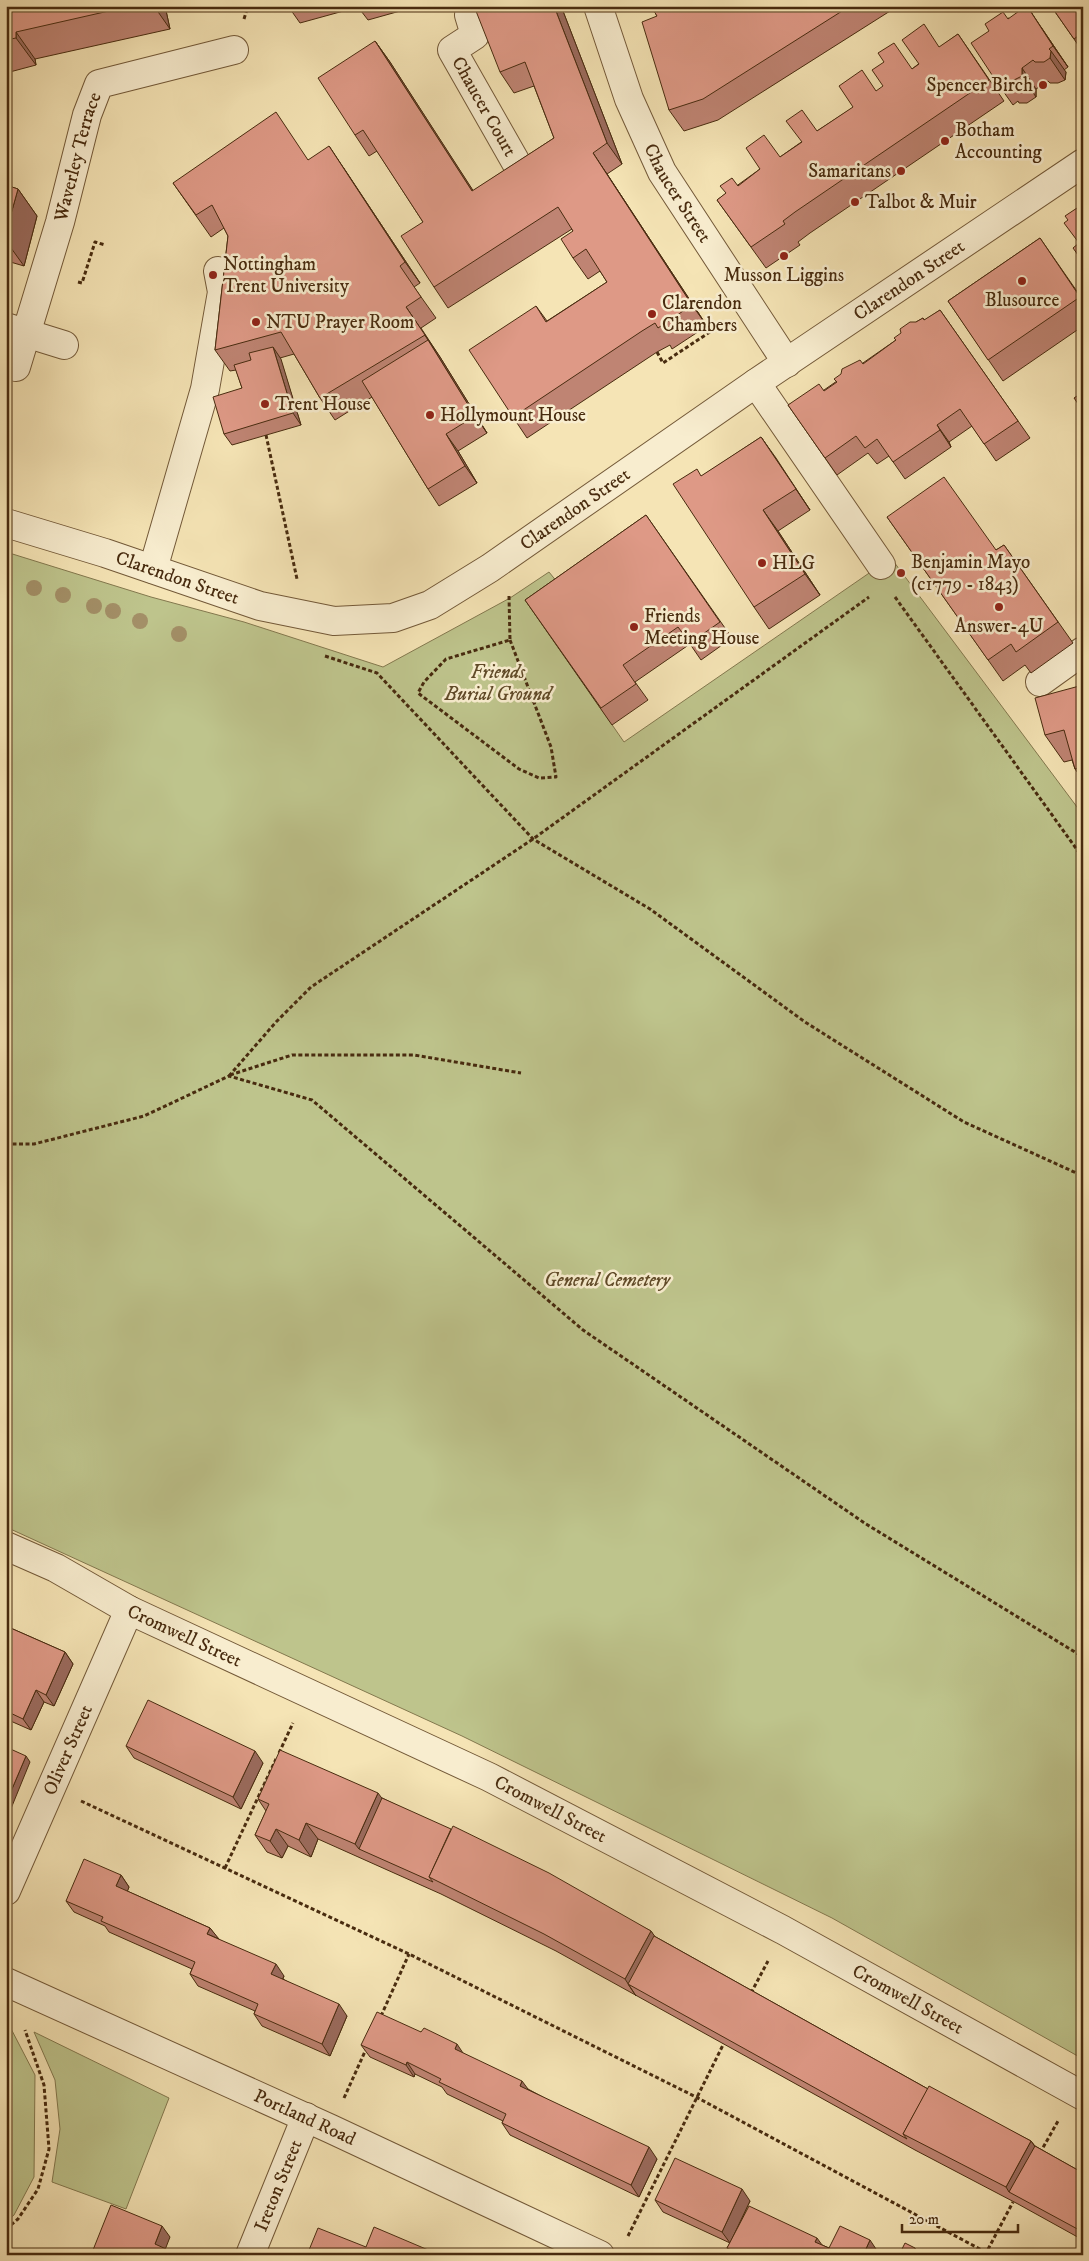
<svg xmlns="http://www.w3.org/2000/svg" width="1089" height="2261" font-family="'IM FELL DW Pica',serif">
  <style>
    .green { fill: #bec48c; stroke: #83784e }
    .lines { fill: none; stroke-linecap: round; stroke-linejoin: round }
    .minor-casing { stroke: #735938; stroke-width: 30 }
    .path { stroke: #482b0f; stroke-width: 3; stroke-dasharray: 4 2.5; stroke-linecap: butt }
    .minor { stroke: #f8edcf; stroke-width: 28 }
    .tree { fill: #a38f67 }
    .wall { fill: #bf8473; stroke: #482b0f }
    .shaded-wall { fill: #9b6b5e; stroke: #482b0f }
    .building { fill: #de9986; stroke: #482b0f }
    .poi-dot { fill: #8f2418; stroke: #f8edcf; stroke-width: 2 }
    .labels { text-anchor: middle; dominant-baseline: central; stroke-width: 5; stroke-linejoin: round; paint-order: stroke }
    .poi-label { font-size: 19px; fill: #482b0f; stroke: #f8edcf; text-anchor: start }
    .street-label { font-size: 19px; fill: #482b0f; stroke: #f8edcf }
    .park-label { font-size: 19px; font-style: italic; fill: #604a28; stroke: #f8edcf }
  </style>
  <rect width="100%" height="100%" fill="#f5e4b5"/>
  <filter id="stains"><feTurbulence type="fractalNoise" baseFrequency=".004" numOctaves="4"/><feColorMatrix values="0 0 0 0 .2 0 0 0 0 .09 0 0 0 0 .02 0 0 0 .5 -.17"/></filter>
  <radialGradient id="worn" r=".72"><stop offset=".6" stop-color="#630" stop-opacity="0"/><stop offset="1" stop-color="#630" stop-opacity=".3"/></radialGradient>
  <g class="green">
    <path d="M6 552 151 597 244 622 383 667 510 598 549 572 566 593 536 615 624 742 891 558 1083 815V2059L832 1918 462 1736 6 1527Z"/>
    <path d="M6 2019 35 2075 34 2177 14 2215 6 2222Z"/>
    <path d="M34 2032 169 2098 126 2209 52 2182 60 2129 55 2080Z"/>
  </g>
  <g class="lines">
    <defs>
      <g id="minor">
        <path id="s1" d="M492 6 469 15 475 35 452 50 522 173"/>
        <path id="s2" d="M598 6 629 99 662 172 787 363"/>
        <path d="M6 327 64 345"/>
        <path id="s3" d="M16 367 60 222 87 115 99 84 234 50"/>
        <path d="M756 383 881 565"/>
        <path id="s4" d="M6 523 105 553 260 606 334 621 393 618 430 605 490 568 756 383 1083 163"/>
        <path d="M153 569 205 389 222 292 218 271"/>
        <path d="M1040 682 1083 651"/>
        <path id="s5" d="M6 1546 56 1568 129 1610 489 1777 783 1930 1083 2096"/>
        <path id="s6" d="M6 1891 129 1610"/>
        <path id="s7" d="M6 1982 331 2129 600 2255"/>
        <path id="s8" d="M250 2255 306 2117"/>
      </g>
    </defs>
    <use href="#minor" class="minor-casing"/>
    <g class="path">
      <path d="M244 19 248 6"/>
      <path d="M78 282 82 283 95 242 105 245"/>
      <path d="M657 352 663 363 722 324"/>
      <path d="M6 409 8 400"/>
      <path d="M266 435 297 579"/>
      <path d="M509 596 510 640 446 659 424 682 418 693 519 769 539 778 556 777 551 747 510 640"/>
      <path d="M895 597 1083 858"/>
      <path d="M325 656 377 673 533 839 650 909 805 1022 964 1122 1083 1176"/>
      <path d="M230 1075 292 1055H414L521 1073"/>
      <path d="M229 1076 276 1022 311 987 533 839 869 597"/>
      <path d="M6 1144H34L144 1116 229 1076 312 1100 583 1330 866 1524 1083 1657"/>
      <path d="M279 1753 293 1723"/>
      <path d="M81 1801 409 1954 696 2097 991 2255"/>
      <path d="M225 1868 276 1759"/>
      <path d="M751 1993 768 1961"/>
      <path d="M381 2016 409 1954"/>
      <path d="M344 2098 367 2047"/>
      <path d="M1040 2153 1058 2121"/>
      <path d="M6 2229 18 2219 38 2189 49 2149 44 2085 25 2030"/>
      <path d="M628 2236 724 2043"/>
      <path d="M985 2255 1013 2202"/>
    </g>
    <use href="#minor" class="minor"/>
  </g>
  <g class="tree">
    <circle cx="34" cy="588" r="8"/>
    <circle cx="63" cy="595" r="8"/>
    <circle cx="94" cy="606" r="8"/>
    <circle cx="113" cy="611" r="8"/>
    <circle cx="140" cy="621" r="8"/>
    <circle cx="179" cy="634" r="8"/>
  </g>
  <g class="wall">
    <path d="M6 6H165L170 29 35 59 36 65 6 73Z"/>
    <path d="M288 6H418L368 20 358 7 300 23Z"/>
    <path d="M561 6 622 164 607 174 707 326 672 349 670 345 657 352 527 438 513 417 536 306 547 321 607 282 600 271 588 279 573 258V231L572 229 448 308 434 287 423 222 377 151 369 156 355 135 375 41 390 62 473 191 554 138 534 86 514 93 500 72Z"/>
    <path d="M651 6H898L718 120 684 131 669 110 657 16Z"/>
    <path d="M1051 6H1083V52Z"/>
    <path d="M1008 18 1041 27 1068 67 1064 70 1066 72 1065 80 1058 83H1050L1048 81 1036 89V97L1027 103H1019L1018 101 1013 105 998 84Z"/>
    <path d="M958 34 1004 101 810 233 798 242 800 245 766 268 717 200 760 169 780 157 817 131 912 69 940 47Z"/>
    <path d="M308 160 343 167 420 283 414 287 436 318 421 328 440 357 487 433 458 451 477 483 439 506 428 489 372 397 335 420 320 398 294 354 280 358 301 425 232 445 224 434 242 388 236 370 230 371 215 350 228 236 224 228 211 237 173 183Z"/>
    <path d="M6 185 18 189 37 216 24 266 7 261 6 265Z"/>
    <path d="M1040 238 1083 300V326L1003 381 948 301Z"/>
    <path d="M940 310 1030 438 996 461 972 426 949 442 951 447 905 479 889 456 877 464 868 453 837 475 788 405 824 390 896 340 916 322 923 318 925 320Z"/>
    <path d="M761 437 810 510 778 531 820 595 769 629 754 607 702 476Z"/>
    <path d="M646 515 732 638 701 660 690 644 635 682 648 700 612 725 525 600Z"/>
    <path d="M887 517 996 550 1004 545 1073 643 1031 673 1025 665 1003 681Z"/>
    <path d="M1083 685V780L1075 769 1072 760 1064 762 1045 735Z"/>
    <path d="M6 1626 65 1652 73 1664 54 1706 44 1702 31 1730 6 1719Z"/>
    <path d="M126 1746 263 1763 241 1809 134 1758Z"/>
    <path d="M382 1798 651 1931 654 1936 928 2089 1031 2141 1035 2146 1083 2173V2240L1018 2204 915 2150 556 1951 441 1894 318 1839 311 1857 288 1846 282 1858 267 1852 255 1835 266 1811 258 1799Z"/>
    <path d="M121 1875 129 1887 127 1891 210 1928 218 1939 284 1976 283 1979 347 2016 330 2056 262 2026 254 2014 255 2011 198 1986 190 1974 192 1969 109 1932 105 1926 74 1912 66 1901Z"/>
    <path d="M421 2032 464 2054 528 2089 657 2159 639 2197 510 2135 502 2123 503 2121 447 2094 442 2087 415 2074 414 2077 370 2057 361 2045Z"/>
    <path d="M655 2200 750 2201 734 2235 822 2245 829 2248 878 2252 877 2255H732L727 2248 730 2243 663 2212Z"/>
  </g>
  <g class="shaded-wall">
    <path d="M154 6H165L170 29Z"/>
    <path d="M554 6H561L622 164 607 143Z"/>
    <path d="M1027 6 1041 27 1068 67 1053 46Z"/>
    <path d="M16 32 35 59 36 65 16 38Z"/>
    <path d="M375 41 390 62 487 212 472 191Z"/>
    <path d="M1051 51 1066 72 1065 80 1050 58Z"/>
    <path d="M1022 68 1036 89V97L1022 76Z"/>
    <path d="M329 146 343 167 420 283 405 262Z"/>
    <path d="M593 153 607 174 707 326 692 305Z"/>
    <path d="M18 189 37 216 24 266 6 241V232Z"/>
    <path d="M406 307 440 357 487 433 475 416 428 340Z"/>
    <path d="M273 347 281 359 301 425 293 413Z"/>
    <path d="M937 425 949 442 951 447 940 430Z"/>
    <path d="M446 434 458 451 477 483 465 466Z"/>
    <path d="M761 437 776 458 810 510 796 489Z"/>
    <path d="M763 510 778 531 820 595 805 574Z"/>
    <path d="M65 1652 73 1664 54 1706 46 1695Z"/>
    <path d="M36 1690 44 1702 31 1730 23 1719Z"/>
    <path d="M255 1751 263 1763 241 1809 233 1797Z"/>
    <path d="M26 1756 30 1762 10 1811 6 1805V1803Z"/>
    <path d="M378 1793 390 1809 359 1849 355 1844Z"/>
    <path d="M306 1823 318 1839 311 1857 299 1840Z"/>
    <path d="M276 1829 288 1846 282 1858 270 1841Z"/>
    <path d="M121 1875 129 1887 125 1898 116 1886Z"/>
    <path d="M210 1928 219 1939 207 1934Z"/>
    <path d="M651 1931 663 1948 628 1984 636 1996 625 1979Z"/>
    <path d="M276 1964 284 1976 279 1986 271 1974Z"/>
    <path d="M339 2004 347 2016 330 2056 322 2044Z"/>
    <path d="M457 2044 465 2056 455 2049Z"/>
    <path d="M407 2062 415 2074 414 2077 406 2065Z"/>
    <path d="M522 2081 531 2093 520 2086Z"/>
    <path d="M1031 2141 1043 2158 1009 2192 1006 2187Z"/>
    <path d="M649 2147 657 2159 639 2197 631 2185Z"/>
    <path d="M742 2189 750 2201 730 2243 722 2232Z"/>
    <path d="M162 2226 170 2237 163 2255 155 2244Z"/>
    <path d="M817 2238 825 2249 815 2242Z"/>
    <path d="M870 2240 878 2252 877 2255H867L865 2251Z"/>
    <path d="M915 2248 920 2255H912Z"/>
    <path d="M166 2249 170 2255H164Z"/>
  </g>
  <g class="building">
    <path d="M6 6H131L16 32V38L6 40Z"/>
    <path d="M474 6H554L607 143 593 153 692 305 658 328 655 323 642 331 513 417 469 350 536 306 546 322 607 282 586 249 573 258 561 239 573 231 558 207 434 287 401 236 423 222 363 130 355 135 318 78 375 41 472 191 554 138 525 62 500 72Z"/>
    <path d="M651 6H850L703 99 669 110 642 22 657 16Z"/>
    <path d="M1026 6H1027L1053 46 1049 49 1051 51 1050 58 1044 62H1035L1033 60 1022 68V76L1012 81 1005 82 1003 80 998 84 971 43 989 31 985 24 1003 12 1008 19Z"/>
    <path d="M1051 6H1083V38L1078 36 1074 39Z"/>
    <path d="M924 24 939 47 958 34 989 80 795 212 783 221 785 224 751 247 717 200 726 193 720 186 732 178 738 186 760 169 746 148 764 135 780 157 802 142 786 121 802 110 817 131 853 107 839 86 862 70 876 91 883 86 872 70 884 62 878 53 894 43 912 69 919 64 902 40Z"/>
    <path d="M276 112 308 160 329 146 405 262 400 266 421 297 406 307 425 335 320 398 281 332 215 350 228 236 212 205 196 215 173 183Z"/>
    <path d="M6 185 18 189 6 232Z"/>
    <path d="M1077 208 1079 211 1083 209V262L1073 248 1079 243 1064 223 1068 220 1065 216Z"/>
    <path d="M1040 238 1080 297 988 360 948 301Z"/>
    <path d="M940 310 1018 421 984 444 960 409 937 425 940 430 893 462 877 439 865 448 856 436 825 458 788 405 819 384 824 391 837 382 834 379 841 374 842 369 860 360 863 364 896 340 894 338 901 333 900 329 910 322H916L923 318 924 320Z"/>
    <path d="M428 340 475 416 446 434 465 466 428 489 362 381Z"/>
    <path d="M273 347 293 413 224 434 213 397 242 388 234 365 251 360 249 353Z"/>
    <path d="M1083 392V411L1074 398Z"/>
    <path d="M761 437 796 489 763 510 805 574 754 607 673 484 697 469 701 476Z"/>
    <path d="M944 477 996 550 1004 545 1058 622 1016 652 1011 644 988 660 887 517Z"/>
    <path d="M646 515 720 622 690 643 678 627 623 665 636 684 601 708 525 600Z"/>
    <path d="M1083 685V766L1075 769 1064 730 1045 735 1035 698Z"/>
    <path d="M6 1626 65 1652 46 1695 36 1690 23 1719 6 1711Z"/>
    <path d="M148 1700 255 1751 233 1797 126 1746Z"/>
    <path d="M6 1747 26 1756 6 1803Z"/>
    <path d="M280 1750 378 1793 355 1844 306 1823 299 1840 276 1829 270 1841 255 1835 269 1804 258 1799Z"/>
    <path d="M382 1798 451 1829 429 1877 433 1882 359 1849Z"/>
    <path d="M453 1826 549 1873 651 1931 625 1979 544 1934 429 1877Z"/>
    <path d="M84 1859 121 1875 116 1886 210 1928 207 1934 276 1964 271 1974 339 2004 322 2044 254 2014 258 2004 190 1974 195 1962 101 1921 103 1917 66 1901Z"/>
    <path d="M654 1936 928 2089 903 2134 907 2139 628 1984Z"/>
    <path d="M377 2012 421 2032 424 2028 457 2044 455 2049 522 2081 520 2086 649 2147 631 2185 502 2123 506 2114 439 2082 441 2079 407 2062 406 2065 361 2045Z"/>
    <path d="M929 2086 1031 2141 1006 2187 903 2134Z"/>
    <path d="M1035 2146 1083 2173V2232L1009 2192Z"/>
    <path d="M675 2158 742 2189 722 2232 655 2200Z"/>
    <path d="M111 2205 162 2226 155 2244 166 2249 164 2255H91Z"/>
    <path d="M749 2206 817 2238 815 2242 829 2248 840 2226 870 2240 865 2251 872 2255H741L727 2248Z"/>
    <path d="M374 2227 440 2255H307L318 2228 366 2247Z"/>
    <path d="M905 2243 915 2248 912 2255H899Z"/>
  </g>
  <g class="poi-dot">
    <circle cx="1043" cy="85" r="5"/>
    <circle cx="945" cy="141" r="5"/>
    <circle cx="901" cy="171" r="5"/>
    <circle cx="855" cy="202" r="5"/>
    <circle cx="784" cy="256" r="5"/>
    <circle cx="213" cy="275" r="5"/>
    <circle cx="1022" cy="281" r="5"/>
    <circle cx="652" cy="314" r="5"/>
    <circle cx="256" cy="322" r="5"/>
    <circle cx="265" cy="404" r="5"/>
    <circle cx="430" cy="415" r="5"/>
    <circle cx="762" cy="563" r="5"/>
    <circle cx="901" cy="573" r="5"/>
    <circle cx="999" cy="607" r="5"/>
    <circle cx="634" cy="627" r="5"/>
  </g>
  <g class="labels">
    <g class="poi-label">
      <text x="1033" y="85" text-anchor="end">Spencer Birch</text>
      <text x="955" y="130">Botham<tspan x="955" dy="22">Accounting</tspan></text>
      <text x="891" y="171" text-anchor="end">Samaritans</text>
      <text x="865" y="202">Talbot &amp; Muir</text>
      <text x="223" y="264">Nottingham<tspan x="223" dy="22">Trent University</tspan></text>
      <text x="784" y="275" text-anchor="middle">Musson Liggins</text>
      <text x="1022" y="300" text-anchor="middle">Blusource</text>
      <text x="662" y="303">Clarendon<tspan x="662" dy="22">Chambers</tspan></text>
      <text x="266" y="322">NTU Prayer Room</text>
      <text x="275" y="404">Trent House</text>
      <text x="440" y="415">Hollymount House</text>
      <text x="911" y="562">Benjamin Mayo<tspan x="911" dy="22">(c1779 - 1843)</tspan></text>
      <text x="772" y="563">HLG</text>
      <text x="644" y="616">Friends<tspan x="644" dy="22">Meeting House</tspan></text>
      <text x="999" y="626" text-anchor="middle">Answer-4U</text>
    </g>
    <g class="street-label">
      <text stroke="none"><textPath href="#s1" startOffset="138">Chaucer Court</textPath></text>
      <text stroke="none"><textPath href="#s3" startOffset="219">Waverley Terrace</textPath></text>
      <text stroke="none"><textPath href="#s2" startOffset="204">Chaucer Street</textPath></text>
      <text stroke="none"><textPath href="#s4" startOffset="1020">Clarendon Street</textPath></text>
      <text stroke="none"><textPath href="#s4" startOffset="615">Clarendon Street</textPath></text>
      <text stroke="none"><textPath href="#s4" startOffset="180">Clarendon Street</textPath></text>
      <text stroke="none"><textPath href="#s5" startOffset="200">Cromwell Street</textPath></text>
      <text stroke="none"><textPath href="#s6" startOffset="154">Oliver Street</textPath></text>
      <text stroke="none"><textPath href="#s5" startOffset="605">Cromwell Street</textPath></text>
      <text stroke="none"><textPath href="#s5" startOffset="1010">Cromwell Street</textPath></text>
      <text stroke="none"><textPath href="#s7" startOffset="328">Portland Road</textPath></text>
      <text stroke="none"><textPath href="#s8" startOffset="75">Ireton Street</textPath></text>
    </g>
    <g class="park-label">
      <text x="498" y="672">Friends<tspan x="498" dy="22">Burial Ground</tspan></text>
      <text x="607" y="1280">General Cemetery</text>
    </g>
  </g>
  <rect width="1089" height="2261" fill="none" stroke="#f5e4b5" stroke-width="25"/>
  <rect x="8" y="8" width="1074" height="2246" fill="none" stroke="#482b0f" stroke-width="2.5"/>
  <rect x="12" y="12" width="1064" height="2236" fill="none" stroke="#482b0f"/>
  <path d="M902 2224v8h116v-8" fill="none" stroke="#482b0f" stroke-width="2.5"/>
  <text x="909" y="2224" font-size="15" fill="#482b0f" stroke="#f8edcf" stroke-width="4" paint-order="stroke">20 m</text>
  <rect width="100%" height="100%" filter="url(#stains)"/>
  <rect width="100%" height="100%" fill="url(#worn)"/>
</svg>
